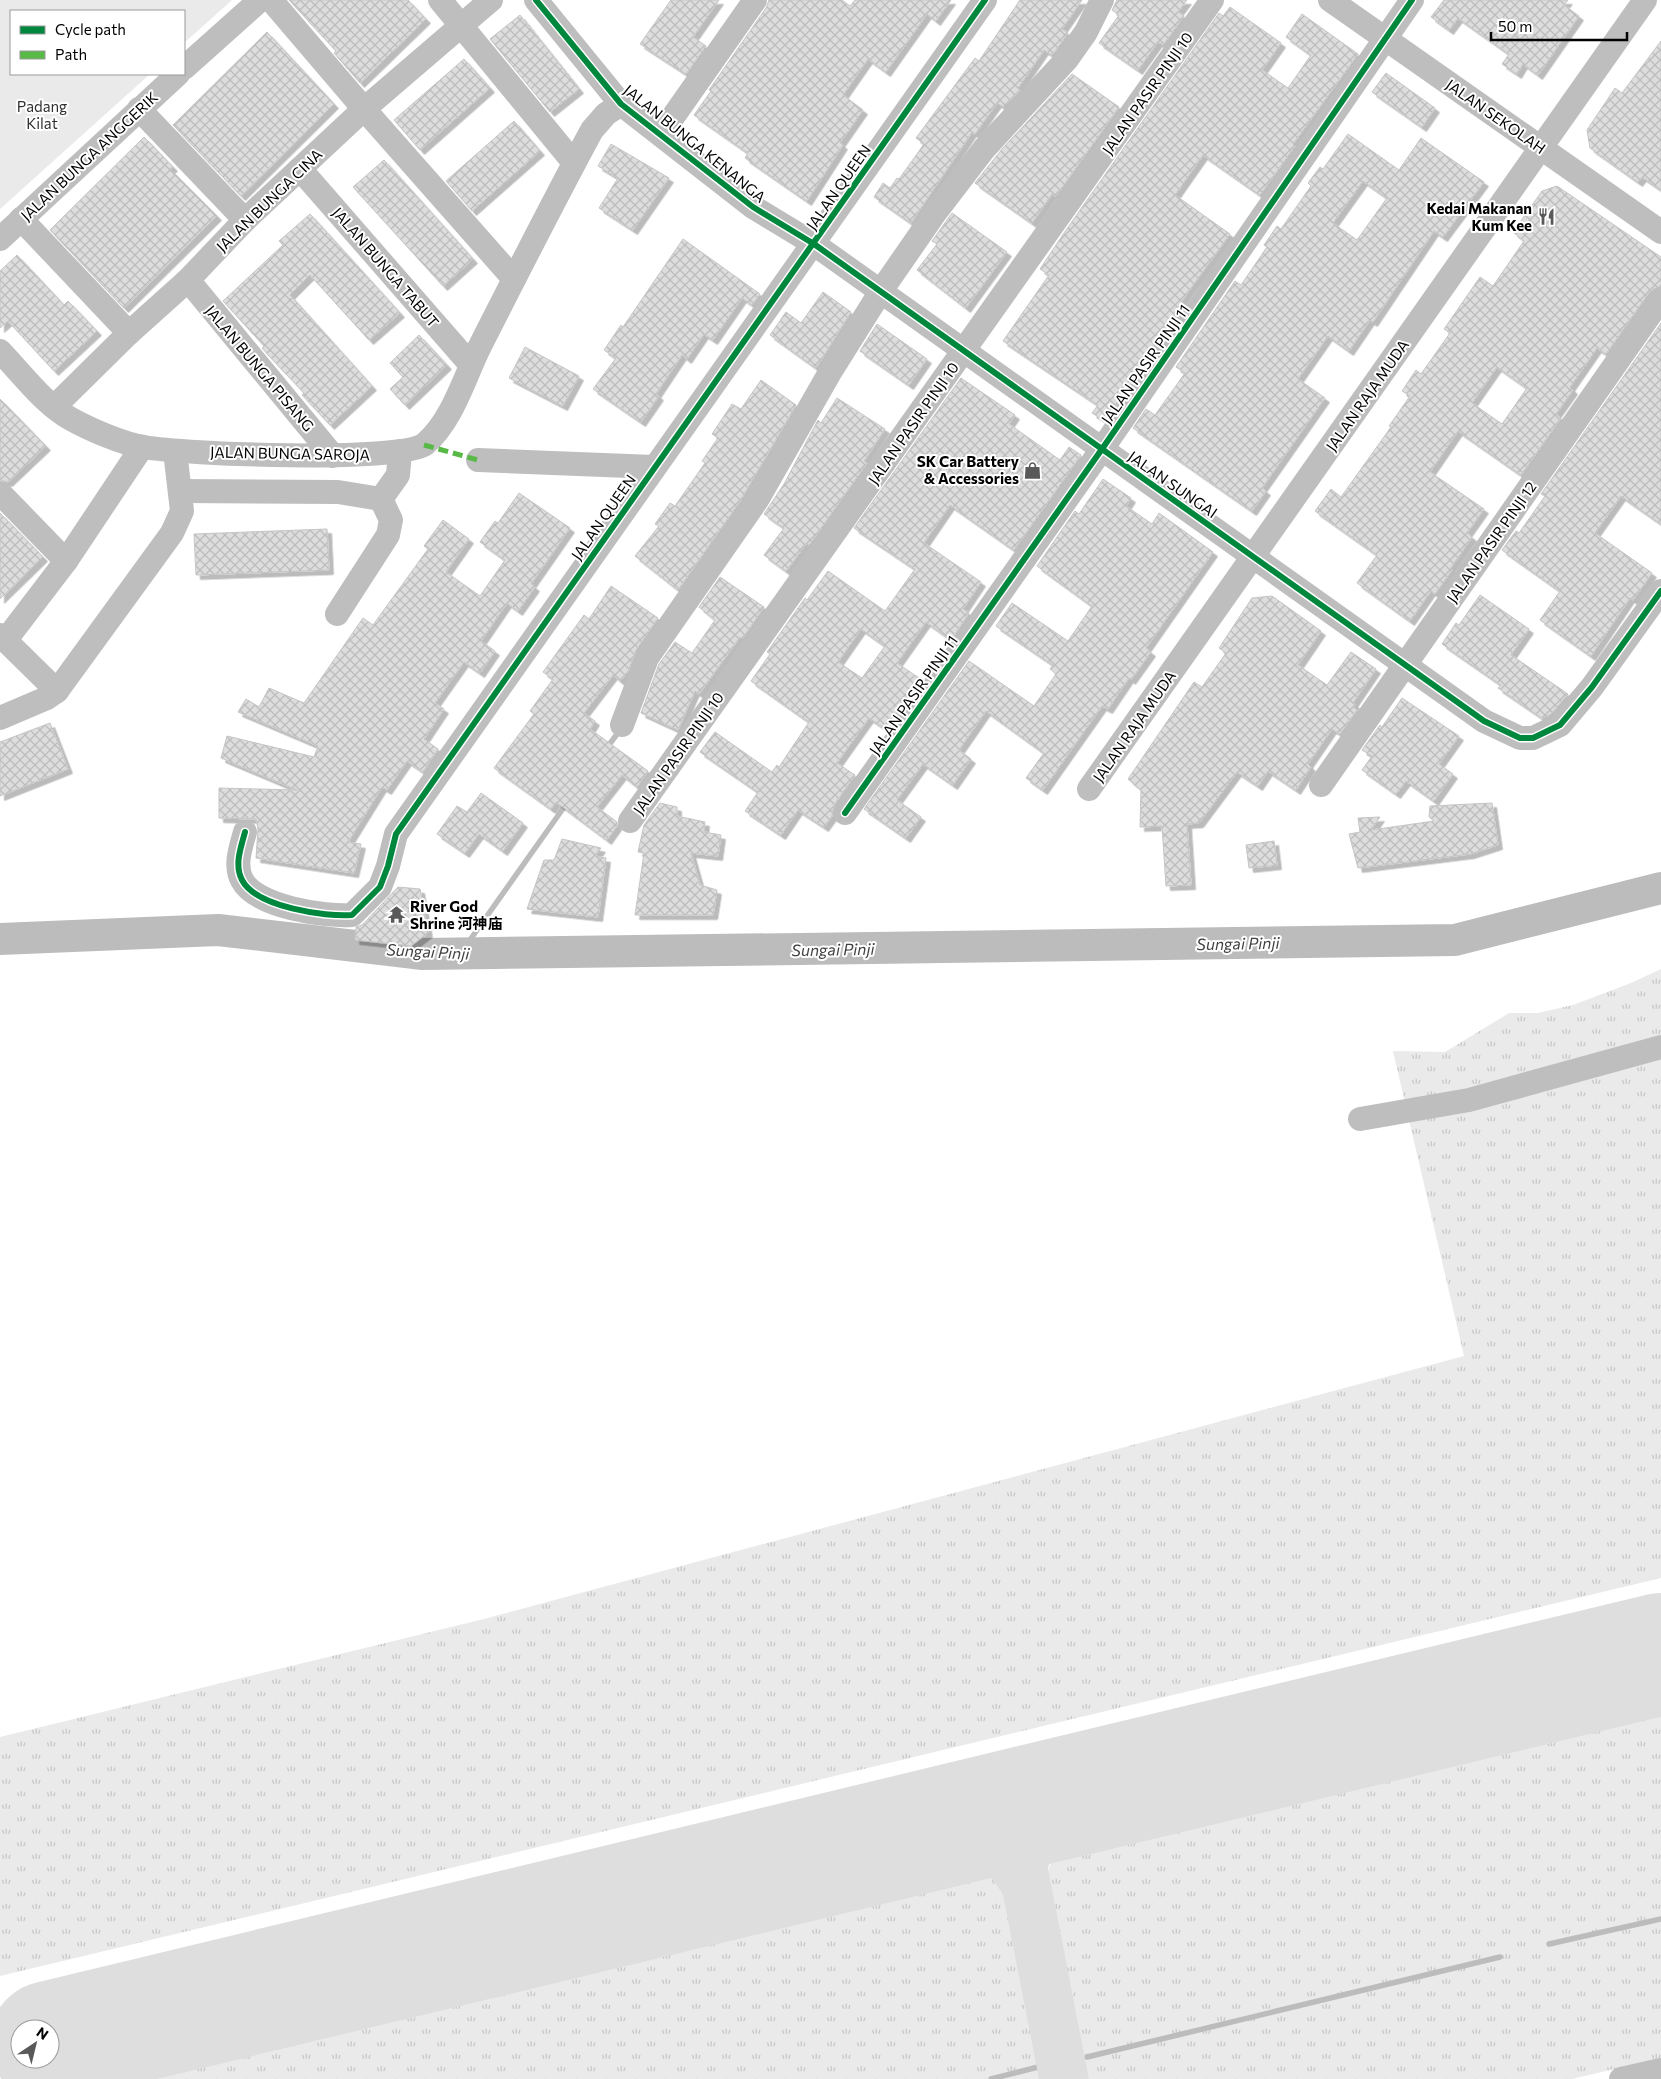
<svg xmlns="http://www.w3.org/2000/svg" width="1661" height="2079" font-family="Commissioner,'Noto Sans SC',sans-serif">
  <style>
    .grass { fill: url(#grass-tufts) }
    .green { fill: #eaeaea }
    .lines { fill: none; stroke-linecap: round; stroke-linejoin: round }
    .stream { stroke: #bcbcbc; stroke-width: 5.5 }
    .river { stroke: #bcbcbc; stroke-width: 32 }
    .taxiway { stroke: #dedede; stroke-width: 49 }
    .runway { stroke: #dedede; stroke-width: 122 }
    .building { fill: url(#building-cross-hatch); stroke: #c5c5c5; fill-rule: evenodd; filter: url(#shadow) }
    .minor { stroke: #bebebe; stroke-width: 24 }
    .quiet { stroke: #58b947; stroke-width: 5; stroke-dasharray: 10 5; stroke-linecap: butt }
    .cycleway-casing { stroke: #fff; stroke-width: 9 }
    .cycleway { stroke: #00873e; stroke-width: 6 }
    .labels { text-anchor: middle; dominant-baseline: central; stroke-width: 4; stroke-linejoin: round; paint-order: stroke }
    .street-label { font-size: 15px; fill: #000; stroke: #fff }
    .park-label { font-size: 15px; fill: #303030; stroke: #fff }
    .poi-label { font-size: 15px; font-weight: bold; fill: #000; stroke: #fff; text-anchor: end }
    .water-label { font-size: 16px; font-style: italic; fill: #414141; stroke: #fff }
  </style>
  <defs>
    <pattern id="grass-tufts" width="24" height="20" patternUnits="userSpaceOnUse" patternTransform="scale(1.25)"><rect width="24" height="20" fill="#eaeaea"/><path d="M3 7l-1-3M5 7V3M7 7l1-3M15 17l-1-3M17 17v-4M19 17l1-3" fill="none" stroke="#c7c7c7"/></pattern>
    <pattern id="building-cross-hatch" width="8" height="8" patternUnits="userSpaceOnUse" patternTransform="scale(1.25)"><rect width="8" height="8" fill="#ddd"/><path d="M0 0l8 8M0 8l8-8" fill="none" stroke="#bcbcbc"/></pattern>
    <filter id="shadow"><feDropShadow dx="4.5" dy="4.5" stdDeviation="0" flood-color="#0004"/></filter>
  </defs>
  <rect width="100%" height="100%" fill="#fff"/>
  <g class="grass">
    <path d="M1661 969V1578L0 1976V1737L484 1619 1464 1356 1393 1051 1445 1052 1509 1013H1538L1573 1005 1631 983Z"/>
    <path d="M1661 1709V2058L1572 2079H1085L1044 1899V1883L1053 1856Z"/>
    <path d="M991 1870 1002 1876 1009 1891 1049 2079H129Z"/>
  </g>
  <path class="green" d="M0 0H232L184 43V11H11V74H150L0 209Z"/>
  <g class="lines">
    <g class="stream">
      <path d="M606 749 620 730"/>
      <path d="M460 954 567 803"/>
      <path d="M1549 1944 1661 1919"/>
      <path d="M1087 2057 1500 1957"/>
      <path d="M991 2079 1042 2066"/>
    </g>
    <path class="river" d="M0 939 218 930 423 954 1455 940 1661 888"/>
    <g class="taxiway">
      <path d="M931 1829C977 1832 999 1842 1024 1882"/>
      <path d="M1064 2079 1023 1869C1030 1829 1050 1810 1086 1793"/>
    </g>
    <path class="runway" d="M50 2042 1661 1654"/>
  </g>
  <g class="building">
    <path d="M289 0H408L426 19 360 83 334 53 336 51Z"/>
    <path d="M671 0H719L693 37 706 46 686 74 640 44Z"/>
    <path d="M769 0H842L850 6 855 0H951L936 21 927 14 886 72 868 59 843 95 863 110 840 143 843 145 807 201 745 158 748 153 694 115 711 91 709 90 766 8Z"/>
    <path d="M1020 0H1082L1062 29 1068 33 1056 50 1052 55 1044 50 1018 88 1020 90 1004 107 997 103 975 134 972 132 911 223 874 197 883 183 890 188 897 178 899 179 924 144 916 138 975 58 979 61Z"/>
    <path d="M1117 0H1187L1178 12 1184 16 1163 45 1158 42 1138 70 1099 43 1119 15 1112 10Z"/>
    <path d="M1444 0H1568L1564 5 1579 16 1538 75 1523 64 1517 74 1502 64 1509 54 1458 18 1449 30 1431 17Z"/>
    <path d="M1230 7 1281 43 1262 70 1288 88 1311 55 1286 37 1302 14 1358 54 1293 144 1295 146 1260 195 1203 155 1175 195 1230 234 1188 292 1148 353 1151 354 1105 421 1092 413 1098 405 1003 341 1049 275 1040 269 1066 230 1219 13 1223 16Z"/>
    <path d="M520 15 579 89 550 112 490 39Z"/>
    <path d="M267 32 334 104 241 196 173 125Z"/>
    <path d="M1661 41V190L1642 177 1638 182 1590 148 1587 130 1615 88 1622 93Z"/>
    <path d="M464 59 490 88 420 150 394 120Z"/>
    <path d="M1386 73 1435 108 1422 127 1372 92Z"/>
    <path d="M1072 74 1119 107 1056 196 1052 194 1032 223 975 183 1002 149Z"/>
    <path d="M514 121 540 151 472 211 446 181Z"/>
    <path d="M1348 134 1399 170 1421 138 1484 182 1443 237 1434 231 1373 322 1370 320 1349 351 1328 336 1298 379 1325 398 1262 488 1266 491 1252 511 1133 428 1146 409 1155 415 1185 373 1176 367 1235 281 1241 285 1267 247 1264 245 1277 226 1281 229 1311 186 1308 183 1320 167 1323 169ZM1363 181 1387 198 1357 240 1333 223Z"/>
    <path d="M144 137 173 167 170 169 217 216 124 308 50 230Z"/>
    <path d="M611 144 669 178 633 230 599 208 618 178 598 166Z"/>
    <path d="M384 160 473 259 443 286 353 187Z"/>
    <path d="M1557 186 1661 257V285L1650 291 1606 354 1597 348 1570 387 1573 390 1556 414 1561 418 1521 475 1458 431 1430 472 1484 509 1467 533 1472 537 1450 569 1452 570 1435 594 1431 591 1410 621 1357 583 1377 555 1315 511 1331 489 1341 497 1391 427 1389 426 1410 396 1402 391 1416 370 1421 374 1450 333 1444 329 1480 277 1493 286 1524 241 1513 232 1542 191ZM1497 367 1527 388 1502 424 1472 403Z"/>
    <path d="M952 213 1007 252 966 308 917 270 937 244 932 241Z"/>
    <path d="M310 214 400 313 369 340 310 275 290 295 372 386 330 425 302 395 304 393 269 356 262 348 264 346 223 301 283 245 279 241Z"/>
    <path d="M683 239 760 294 752 305 742 298 713 340 704 334 687 359 682 355 656 394 659 396 641 422 593 389 616 358 604 350 621 325 623 327Z"/>
    <path d="M17 255 64 305 68 301 97 331 54 371 8 321 0 328V271Z"/>
    <path d="M823 292 851 312 816 368 770 335 786 312 801 323Z"/>
    <path d="M1661 323V524L1621 496 1595 533 1652 573 1633 600 1630 598 1591 656 1540 620 1560 591 1502 550 1516 531 1519 533 1545 496 1541 494Z"/>
    <path d="M877 324 927 359 909 385 860 351Z"/>
    <path d="M419 335 447 365 405 405 390 389 403 377 390 363Z"/>
    <path d="M525 347 579 376 563 406 509 378Z"/>
    <path d="M961 378 1015 415 1009 424 1060 460 1069 447 1081 455 1014 550 950 505 924 543 981 582 963 609 969 613 951 640 926 622 897 663 922 680 887 730 869 718 837 763 855 775 834 805 832 816 824 827 798 810 781 835 745 811 758 792 700 752 715 732 772 772 777 765 779 767 809 722 751 681 770 654 767 652 805 598 807 600 828 571 885 611 915 569 854 528ZM861 629 885 646 862 678 838 662Z"/>
    <path d="M761 380 796 405 740 501 678 590 635 556 659 526 655 524 670 503 675 506 705 463 702 461 718 438 712 434 732 404 741 409Z"/>
    <path d="M837 398 885 429 864 461 867 463 809 545 806 544 786 571 764 555 784 528 764 514 784 484 818 420 821 423Z"/>
    <path d="M0 399 46 446 8 482 0 480Z"/>
    <path d="M1103 479 1131 498 1126 506 1152 524 1159 513 1213 552 1146 648 1151 652 1131 680 1129 678 1108 709 1102 706 1043 790 1026 778 1044 753 986 711 959 750 971 759 953 785 923 764 897 800 921 817 906 838 864 809 969 661 1034 706 1056 674 1050 669 1053 665 996 626 1012 603 1068 641 1092 606 1037 566 1075 511 1079 514Z"/>
    <path d="M519 493 570 528 531 584 535 587 518 611 507 603 481 641 495 651 480 673 464 662 435 703 444 709 424 739 438 749 423 772 407 761 387 790 382 787 348 842 361 844 354 873 256 858 258 829 256 819 219 818V788L297 790 221 758 227 736 314 757 318 746 238 712 246 699 259 707 269 688 304 703 363 618 373 625 428 549 424 546 443 520 469 539 446 572 480 596 505 560 480 542 495 521 498 523Z"/>
    <path d="M0 513 43 557 0 599Z"/>
    <path d="M327 529 329 570 196 575 194 534Z"/>
    <path d="M720 577 764 607 742 639 740 637 699 694 695 691 678 730 641 713 659 664 675 642 692 653 715 620 699 607Z"/>
    <path d="M611 586 658 618 636 650 628 671 620 681 613 675 584 713 595 721 590 729 648 771 637 787 622 775 597 807 617 822V826L607 840 556 802 551 809 494 768 534 714 530 711 553 679 543 672 584 615 589 619Z"/>
    <path d="M1480 595 1529 629 1511 655 1568 694 1551 714 1542 718 1498 688 1501 685 1442 644 1456 623 1459 625Z"/>
    <path d="M1272 596 1321 631 1298 665 1327 685 1351 652 1376 669 1353 703 1355 704 1353 707 1357 710 1340 734 1332 729 1308 764 1311 767 1296 790 1268 771 1258 786 1237 772 1199 823 1187 824 1191 885 1166 886 1162 826 1140 827 1141 790 1128 779 1194 682 1202 687 1226 653 1219 648 1252 598Z"/>
    <path d="M1402 698 1459 736 1439 764 1453 774 1434 801 1406 781 1396 794 1362 770 1372 756 1362 750 1380 725 1382 727Z"/>
    <path d="M50 723 68 769 0 796V742Z"/>
    <path d="M481 793 523 823 503 851 479 834 465 853 437 834 457 806 467 812Z"/>
    <path d="M660 803 677 807V816L705 822 704 832 721 835 718 856 691 853 700 885 717 890 713 915H635L644 853 638 852 644 825Z"/>
    <path d="M1492 803 1498 845 1470 854 1358 868 1349 834 1360 832 1358 818 1380 817 1371 830 1434 821 1429 817 1430 806Z"/>
    <path d="M562 839 601 848 595 856 606 858 598 917 527 909 544 860H554Z"/>
    <path d="M1274 841 1277 865 1249 868 1246 845Z"/>
    <path d="M398 887 420 889 428 933 411 946 355 940 356 927 362 925Z"/>
  </g>
  <g class="lines">
    <g class="minor">
      <path d="M271 0 364 109 514 279"/>
      <path d="M440 0 574 163"/>
      <path d="M536 0 621 104 753 207 814 244 1484 721 1520 738H1533L1560 725 1592 687 1661 591"/>
      <path d="M1330 0 1661 232"/>
      <path d="M184 68 260 0"/>
      <path d="M139 109 245 220"/>
      <path d="M661 134 755 0"/>
      <path d="M300 169 471 365"/>
      <path d="M21 219 129 333"/>
      <path d="M0 239 178 74"/>
      <path d="M188 280 333 456"/>
      <path d="M0 351C22 374 44 404 71 419 89 429 123 444 144 447 182 454 401 463 425 444 452 421 464 379 479 348 516 275 553 202 592 130L606 114 621 104"/>
      <path d="M54 407 129 333 188 280 245 220 364 109 491 0"/>
      <path d="M478 460 654 467"/>
      <path d="M181 491 338 492 381 499 398 475 400 451"/>
      <path d="M0 493 66 561"/>
      <path d="M337 614 388 535 391 520 381 499"/>
      <path d="M0 635 57 691"/>
      <path d="M5 641 66 561 142 447"/>
      <path d="M0 718 47 698 57 691 172 533 182 511 175 451"/>
      <path d="M622 725 647 658 757 500 829 374 881 291 935 213 984 149 1067 59 1086 32 1102 0"/>
      <path d="M1321 785 1661 299"/>
      <path d="M1089 789 1645 0"/>
      <path d="M845 813 1102 449 1412 0"/>
      <path d="M630 821 1212 0"/>
      <path d="M245 832C241 847 234 865 242 880 256 907 325 917 352 915L380 887 388 866 396 834 985 0"/>
      <path d="M1360 1119 1469 1100 1661 1047"/>
      <path d="M1621 2079 1661 2070"/>
    </g>
    <path class="quiet" d="M424 445 478 460"/>
    <defs>
      <g id="cycleway">
        <path d="M536 0 621 104 753 207 814 244 1484 721 1520 738H1533L1560 725 1592 687 1661 591"/>
        <path d="M845 813 1102 449 1412 0"/>
        <path d="M245 832C241 847 234 865 242 880 256 907 325 917 352 915L380 887 388 866 396 834 985 0"/>
      </g>
    </defs>
    <use href="#cycleway" class="cycleway-casing"/>
    <use href="#cycleway" class="cycleway"/>
  </g>
  <defs>
    <symbol id="restaurant-bare" viewBox="-9 -9 18 18"><path d="M-5-6h1v4h1v-4h1v4h1v-4h1v5L-1.5 .5V6h-2V.5L-5-1ZM5-6V6H3V1.5H1.5Q1.5-4 5-6Z" fill="#595959" stroke="#fff" stroke-width="2.5" paint-order="stroke"/></symbol>
    <symbol id="shop-bare" viewBox="-9 -9 18 18"><path d="M-5-2.5h2.3a2.7 3.5 0 0 1 5.4 0H5L5.5 6h-11ZM-1.5-2.5h3a1.5 2.3 0 0 0-3 0Z" fill="#595959" stroke="#fff" stroke-width="2.5" paint-order="stroke"/></symbol>
    <symbol id="temple-bare" viewBox="-9 -9 18 18"><path d="M0-6L5-2H3V0L6.5 2.5H4V6H1.5V3h-3V6H-4V2.5H-6.5L-3 0V-2H-5Z" fill="#595959" stroke="#fff" stroke-width="2.5" paint-order="stroke"/></symbol>
  </defs>
  <g fill-rule="evenodd">
    <use href="#restaurant-bare" x="1534" y="204" width="25" height="25"/>
    <use href="#shop-bare" x="1020" y="458" width="25" height="25"/>
    <use href="#temple-bare" x="384" y="902" width="25" height="25"/>
  </g>
  <g class="labels">
    <g class="street-label">
      <text transform="translate(1147 93) rotate(-55)">JALAN PASIR PINJI 10</text>
      <text transform="translate(1496 116) rotate(35)">JALAN SEKOLAH</text>
      <text transform="translate(695 143) rotate(39)">JALAN BUNGA KENANGA</text>
      <text transform="translate(89 156) rotate(-43)">JALAN BUNGA ANGGERIK</text>
      <text transform="translate(838 187) rotate(-55)">JALAN QUEEN</text>
      <text transform="translate(269 200) rotate(-44)">JALAN BUNGA CINA</text>
      <text transform="translate(386 267) rotate(49)">JALAN BUNGA TABUT</text>
      <text transform="translate(1145 364) rotate(-55)">JALAN PASIR PINJI 11</text>
      <text transform="translate(260 368) rotate(50)">JALAN BUNGA PISANG</text>
      <text transform="translate(1367 395) rotate(-55)">JALAN RAJA MUDA</text>
      <text transform="translate(913 423) rotate(-55)">JALAN PASIR PINJI 10</text>
      <text transform="translate(290 453) rotate(1)">JALAN BUNGA SAROJA</text>
      <text transform="translate(1173 484) rotate(35)">JALAN SUNGAI</text>
      <text transform="translate(603 517) rotate(-55)">JALAN QUEEN</text>
      <text transform="translate(1491 542) rotate(-55)">JALAN PASIR PINJI 12</text>
      <text transform="translate(913 695) rotate(-55)">JALAN PASIR PINJI 11</text>
      <text transform="translate(1134 726) rotate(-55)">JALAN RAJA MUDA</text>
      <text transform="translate(678 753) rotate(-55)">JALAN PASIR PINJI 10</text>
    </g>
    <g class="park-label">
      <text x="42" y="106">Padang<tspan x="42" dy="17">Kilat</tspan></text>
    </g>
    <g class="poi-label">
      <text x="1532" y="208">Kedai Makanan<tspan x="1532" dy="17">Kum Kee</tspan></text>
      <text x="1019" y="461">SK Car Battery<tspan x="1019" dy="17">&amp; Accessories</tspan></text>
      <text x="410" y="906" text-anchor="start">River God<tspan x="410" dy="17">Shrine 河神庙</tspan></text>
    </g>
    <g class="water-label">
      <text transform="translate(1238 943) rotate(-1)">Sungai Pinji</text>
      <text transform="translate(833 949) rotate(-1)">Sungai Pinji</text>
      <text transform="translate(428 951) rotate(3)">Sungai Pinji</text>
    </g>
  </g>
  <rect x="10" y="10" width="175" height="65" fill="#ffffff" stroke="#999999"/>
  <rect x="20" y="26" width="25" height="8" fill="#00873e" stroke="#999999"/>
  <text x="55" y="35" font-size="15" fill="#000000">Cycle path</text>
  <rect x="20" y="51" width="25" height="8" fill="#58b947" stroke="#999999"/>
  <text x="55" y="60" font-size="15" fill="#000000">Path</text>
  <g transform="translate(35 2044) rotate(35)"><circle r="24" fill="#ffffff" stroke="#999999"/>
  <path d="M0-4L9 19L0 12L-9 19Z" fill="#595959"/>
  <text y="-8" font-size="14" font-weight="bold" text-anchor="middle" fill="#000000">N</text>
  </g>
  <path d="M1491 32v8h136v-8" fill="none" stroke="#000000" stroke-width="2.5"/>
  <text x="1498" y="32" font-size="15" fill="#000000" stroke="#ffffff" stroke-width="4" paint-order="stroke">50 m</text>
</svg>
